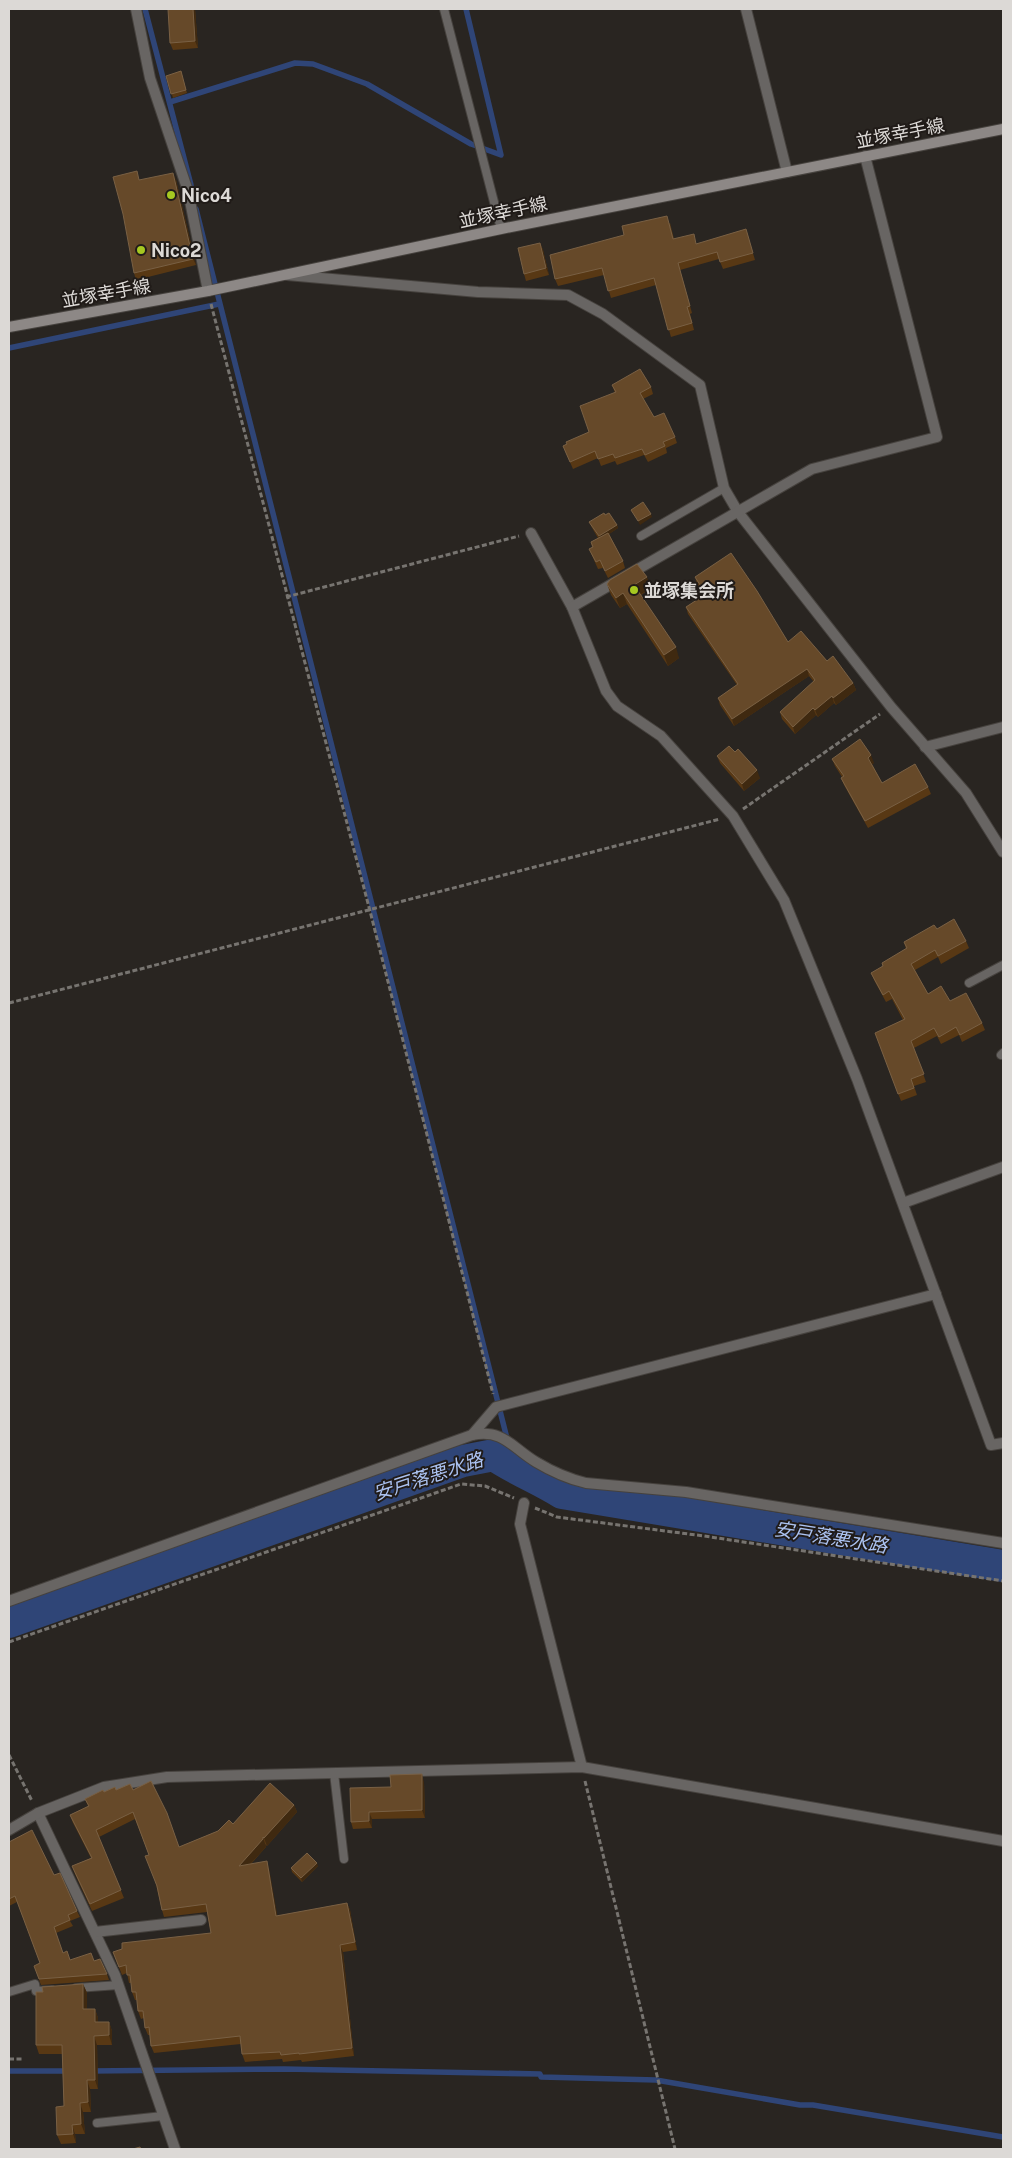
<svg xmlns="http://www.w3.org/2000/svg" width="1012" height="2158" font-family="'Public Sans','Noto Sans JP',sans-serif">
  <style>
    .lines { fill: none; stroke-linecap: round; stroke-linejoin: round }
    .stream { stroke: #2f4577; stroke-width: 5.5 }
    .river { stroke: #2f4577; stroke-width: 32 }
    .service-casing { stroke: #46423e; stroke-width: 10 }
    .minor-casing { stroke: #46423e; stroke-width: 12 }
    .secondary-casing { stroke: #46423e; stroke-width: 12 }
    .path { stroke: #777470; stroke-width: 3; stroke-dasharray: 5 2.5; stroke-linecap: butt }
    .service { stroke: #686563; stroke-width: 8 }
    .minor { stroke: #686563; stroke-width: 10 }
    .secondary { stroke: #8d8886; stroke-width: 10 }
    .wall { fill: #583814 }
    .shaded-wall { fill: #3f2910 }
    .building { fill: #664929; stroke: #796044 }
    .poi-dot { fill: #a6c821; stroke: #201b18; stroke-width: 2 }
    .labels { text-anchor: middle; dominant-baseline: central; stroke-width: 4; stroke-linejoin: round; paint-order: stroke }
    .street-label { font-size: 18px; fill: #dcd9d6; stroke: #201b18 }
    .poi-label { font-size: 18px; font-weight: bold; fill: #dcd9d6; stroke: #201b18; text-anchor: start }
    .water-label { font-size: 19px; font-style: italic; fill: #abc2f1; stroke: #201b18 }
  </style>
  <rect width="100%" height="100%" fill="#292521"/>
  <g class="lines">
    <g class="stream">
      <path d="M145 9 191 185"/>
      <path d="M170 102 295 63 313 64 367 84 471 144 501 155 466 9"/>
      <path d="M196 209 515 1470"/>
      <path d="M9 348 219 304"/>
      <path d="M9 2071H69"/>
      <path d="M91 2071 284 2069 540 2074 541 2077 656 2080 800 2105H813L1003 2137"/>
    </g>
    <path class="river" d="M9 1622 463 1461 494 1455C516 1470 540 1479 562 1493L1003 1566"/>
    <defs>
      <g id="service">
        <path d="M444 9 501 229"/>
        <path d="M641 536 724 488"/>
        <path d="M969 983 1003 965"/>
        <path d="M1001 1055 1003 1053"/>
        <path d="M334 1773 344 1859"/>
        <path d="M76 1988 119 1985"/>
        <path d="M9 1992 35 1984 36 1991 52 1990"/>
        <path d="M97 2123 163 2116"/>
      </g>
      <g id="minor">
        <path d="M136 9 150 78 188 191 208 291"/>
        <path d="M746 9 787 172"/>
        <path d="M287 275 478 292 568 295 603 314 700 385 724 488 738 512 891 707 966 793 1003 852"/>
        <path d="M531 533 572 607 606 691 617 706 661 736 733 816 784 900 857 1079 991 1445 1003 1443"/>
        <path d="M572 607 812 469 937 437 865 156"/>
        <path d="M925 747 1003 727"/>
        <path d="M903 1203 1003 1167"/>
        <path d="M472 1435 496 1407 936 1294"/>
        <path d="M524 1503 520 1524 582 1767"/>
        <path d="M9 1601 472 1435C504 1429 511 1447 536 1462 551 1471 569 1479 586 1483L686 1492 1003 1543"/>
        <path d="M38 1813 115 1975 175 2149"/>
        <path d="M9 1830 38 1813 104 1787 167 1777 582 1767 1003 1841"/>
        <path d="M95 1932 201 1920"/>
      </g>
      <path id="secondary" d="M9 327 208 291 501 229 1003 129"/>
    </defs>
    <use href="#service" class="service-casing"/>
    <use href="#minor" class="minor-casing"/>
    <use href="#secondary" class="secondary-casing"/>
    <g class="path">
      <path d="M211 304 370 911 493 1394"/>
      <path d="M286 597 519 536"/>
      <path d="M743 809 880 714"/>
      <path d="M9 1003 720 819"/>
      <path d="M535 1508 557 1517 704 1536 1003 1581"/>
      <path d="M9 1642 461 1484 485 1486 514 1498"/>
      <path d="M9 1755 32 1801"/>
      <path d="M585 1781 675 2149"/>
      <path d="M9 2059H23"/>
    </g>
    <use href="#service" class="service"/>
    <use href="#minor" class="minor"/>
    <use href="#secondary" class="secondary"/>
  </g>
  <g class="wall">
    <path d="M195 9 198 48 173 50 170 43Z"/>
    <path d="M181 71 187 93 173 98 166 76Z"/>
    <path d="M140 180H176L196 265 136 280 134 273Z"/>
    <path d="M670 223 674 239 697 244 746 229 755 260 723 269 719 259 680 270 692 313 690 314 694 330 671 337 656 285 611 298 604 275 558 286 555 279Z"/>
    <path d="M540 243 543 250 549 275 526 281 524 274Z"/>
    <path d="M612 385 651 387 653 394 643 399 654 417 675 437 677 443 666 448 667 453 648 462 644 455 617 465 615 461 601 466 598 458 573 469 563 446 589 432 615 393Z"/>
    <path d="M589 522 617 525 618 528 609 534 623 561 625 568 608 578 603 568 598 569 589 549 592 547 591 542 598 538 591 526Z"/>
    <path d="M695 577 788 642 827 661 853 683 856 690 836 705 834 703 818 717 816 715 795 734 782 719 780 712 814 682 809 676 734 726 720 705 718 698 737 685 688 614 686 607 704 595 697 584Z"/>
    <path d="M607 584 651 588 641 595 679 658 668 666 627 604 620 608 611 595Z"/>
    <path d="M717 756 760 778 744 791 720 763Z"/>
    <path d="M832 759 874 763 872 764 882 783 928 787 931 794 868 828 844 785 841 778 842 777 835 766Z"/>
    <path d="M937 929 966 941 969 948 941 964 938 957 915 970 928 994 950 1001 982 1023 985 1030 962 1042 959 1035 941 1044 937 1036 914 1048 926 1082 914 1086 917 1095 901 1101 875 1033 903 1020 892 999 886 1002 874 980 871 973 883 966 882 963 906 949 904 942Z"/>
    <path d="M424 1782 425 1818 372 1819V1828L353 1829 351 1822 391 1787Z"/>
    <path d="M116 1790H133L179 1847 218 1831 233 1824 294 1805 297 1812 267 1846 265 1844 266 1847 251 1864 269 1869 277 1916 347 1903 350 1910 357 1950 343 1952 354 2056 302 2062 301 2060 283 2062 282 2059 245 2062 242 2054 241 2044 154 2053 151 2046 150 2035H148L145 2028 144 2018 141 2019 138 2011 137 2000H135L132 1992 131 1983H129L127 1973 122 1975 113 1952 211 1933 207 1912 164 1917 162 1910 149 1855 135 1819 99 1837 124 1898 92 1911 75 1874 72 1866 91 1858 73 1823 70 1815 88 1806 85 1799 104 1792Z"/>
    <path d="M9 1842 54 1875 77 1911 80 1917 70 1921 73 1926 56 1933 63 1953 70 1960 94 1961 107 1974 109 1980 41 1985 34 1966 40 1963 17 1902 9 1906Z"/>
    <path d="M318 1866 302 1882 292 1872 291 1868Z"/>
    <path d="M83 1984 87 1993V2009H95L98 2018V2022H109L112 2031V2045H97L98 2089H90L91 2112H83L85 2134H75L76 2143 61 2144 57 2135 64 2106 62 2054H39L36 2045 43 1992Z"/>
  </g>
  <g class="shaded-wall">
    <path d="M193 9H195L198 48 195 41Z"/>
    <path d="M173 173 176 180 196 265 193 259Z"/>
    <path d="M540 243 543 250 549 275 546 268Z"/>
    <path d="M651 514 652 517 640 525 638 521Z"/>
    <path d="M617 525 618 528 600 540 599 536Z"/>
    <path d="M647 577 651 588 638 596 634 585Z"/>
    <path d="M623 593 627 604 620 608 616 598Z"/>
    <path d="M676 647 679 658 668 666 664 655Z"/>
    <path d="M807 669 809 676 734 726 732 719Z"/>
    <path d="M853 683 856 690 836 705 833 698Z"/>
    <path d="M832 696 834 703 818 717 815 710Z"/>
    <path d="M813 708 816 715 795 734 793 727Z"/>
    <path d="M871 755 874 763 871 765 868 758Z"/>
    <path d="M757 770 760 778 744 791 742 784Z"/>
    <path d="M422 1774 424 1782 425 1818 422 1810Z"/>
    <path d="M294 1805 297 1812 267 1846 264 1838Z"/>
    <path d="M369 1812 372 1819V1828L369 1821Z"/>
    <path d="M263 1837 266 1847 242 1873 239 1866Z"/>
    <path d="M267 1861 269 1869 279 1924 276 1916Z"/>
    <path d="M317 1863 318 1866 302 1882 301 1878Z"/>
    <path d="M347 1903 350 1910 357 1950 355 1942Z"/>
    <path d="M340 1945 343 1952 354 2056 352 2048Z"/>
    <path d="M83 1984 87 1993V2018L83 2009Z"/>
    <path d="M95 2009 98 2018V2031L95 2022Z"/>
    <path d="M109 2022 112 2031V2045L109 2035Z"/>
    <path d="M94 2036 97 2045 98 2089 95 2080Z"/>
    <path d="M87 2080 90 2089 91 2112 88 2102Z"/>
    <path d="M80 2103 83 2112 85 2134 81 2124Z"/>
    <path d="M72 2125 75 2134 76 2143 73 2134Z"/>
  </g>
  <g class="building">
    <path d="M168 9H193L195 41 170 43Z"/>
    <path d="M181 71 186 90 171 94 166 76Z"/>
    <path d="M137 171 139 180 173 173 193 259 134 273 123 214 113 177Z"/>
    <path d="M667 216 673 239 694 234 696 244 746 229 753 253 720 262 717 252 678 263 690 306 687 307 692 323 668 330 654 278 608 291 602 268 555 279 550 255 624 235 622 226Z"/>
    <path d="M540 243 546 268 524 274 518 248Z"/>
    <path d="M640 369 651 387 640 393 654 417 664 413 675 437 663 442 665 446 645 455 642 449 615 458 613 454 598 459 595 451 570 462 563 446 567 444 566 442 589 432 580 406 616 392 612 385Z"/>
    <path d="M643 502 651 514 638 521 631 510Z"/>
    <path d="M604 513 605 515 609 513 617 525 599 536 589 522Z"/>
    <path d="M608 533 623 561 605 571 600 560 596 562 589 549 593 547 591 542Z"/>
    <path d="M731 553 757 591 788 642 801 631 827 661 833 656 853 683 833 698 832 696 815 710 813 708 793 727 780 712 815 680 807 669 732 719 718 698 738 684 686 607 706 594 695 577Z"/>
    <path d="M637 564 647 577 634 585 676 647 664 655 623 593 616 598 607 584 610 580Z"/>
    <path d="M860 739 871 755 868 758 882 783 915 764 928 787 865 821 841 778 844 776 832 759Z"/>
    <path d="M729 746 735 752 738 749 757 770 742 784 717 756Z"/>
    <path d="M954 919 966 941 938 956 935 950 911 964 928 994 941 986 950 1001 966 993 982 1023 960 1035 956 1027 939 1037 934 1028 911 1041 924 1074 911 1079 914 1088 898 1094 875 1033 905 1019 889 991 883 995 871 973 883 966 882 963 907 948 904 942 934 925 937 929Z"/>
    <path d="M422 1774V1810L369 1812V1821L351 1822 350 1788 391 1787 390 1775Z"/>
    <path d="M151 1781 167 1813 179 1847 218 1831 229 1820 233 1824 270 1783 294 1805 264 1838 263 1837V1839L239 1866 267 1861 276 1916 347 1903 355 1942 340 1945 352 2048 299 2054V2053L281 2055 280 2052 242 2054 240 2036 151 2046 149 2027 145 2028 143 2011H138L136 1992H132L130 1975H127L126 1965 119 1967 113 1952 122 1949V1943L211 1933 206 1904 162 1910 157 1886 145 1856 149 1855 133 1812 96 1830 121 1890 90 1904 72 1866 92 1858 70 1815 89 1806 85 1799 103 1790 104 1792 115 1787 116 1790 130 1784 133 1790Z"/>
    <path d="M32 1830 54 1875 60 1873 77 1911 68 1915 70 1920 54 1927 63 1953 67 1951 70 1960 91 1953 94 1961 100 1959 107 1974 39 1979 34 1966 40 1963 15 1896 9 1899V1842Z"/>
    <path d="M307 1853 317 1863 301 1878 291 1868Z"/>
    <path d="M83 1984V2009H95V2022H109V2035L94 2036 95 2080H87L88 2102 80 2103 81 2124 72 2125 73 2134 57 2135 56 2107 64 2106 62 2045H36V1992H43L42 1987Z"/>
    <path d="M140 2147 141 2149H133Z"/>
  </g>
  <g class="poi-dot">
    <circle cx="171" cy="195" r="5"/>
    <circle cx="141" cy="250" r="5"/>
    <circle cx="634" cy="590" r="5"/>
  </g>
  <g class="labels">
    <g class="street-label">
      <text transform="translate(900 133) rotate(-11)">並塚幸手線</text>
      <text transform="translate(503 212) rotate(-12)">並塚幸手線</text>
      <text transform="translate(106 293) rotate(-10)">並塚幸手線</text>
    </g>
    <g class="poi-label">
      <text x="181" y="195">Nico4</text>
      <text x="151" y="250">Nico2</text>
      <text x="644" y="590">並塚集会所</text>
    </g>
    <g class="water-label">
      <text transform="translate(428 1476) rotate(-18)">安戸落悪水路</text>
      <text transform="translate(831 1537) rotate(9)">安戸落悪水路</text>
    </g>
  </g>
  <rect width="1012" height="2158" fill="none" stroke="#dcd9d6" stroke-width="20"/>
</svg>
